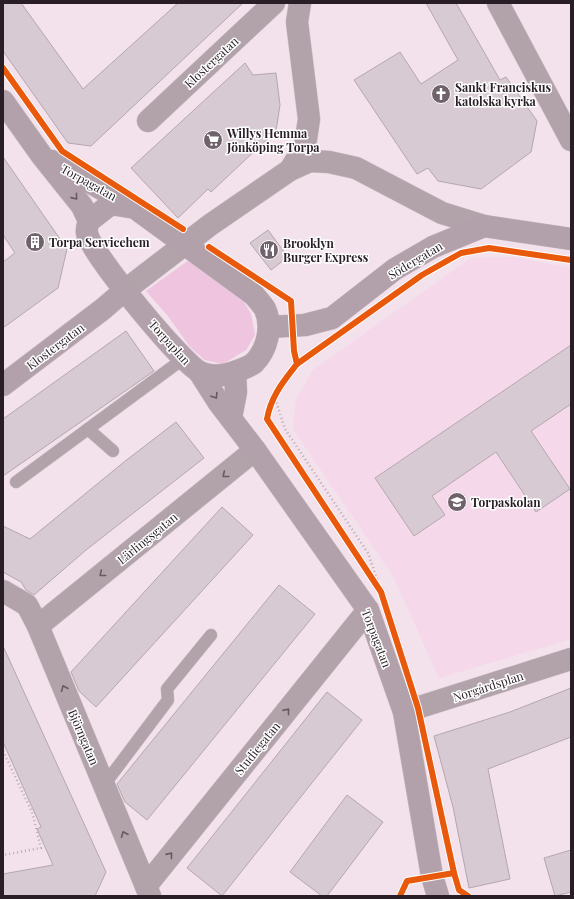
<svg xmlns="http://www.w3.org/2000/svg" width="574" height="899" font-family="'Playfair Display',serif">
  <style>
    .built { fill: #f5d8e9 }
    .green { fill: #efc4de }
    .building { fill: #d8cad3; stroke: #b4a7af }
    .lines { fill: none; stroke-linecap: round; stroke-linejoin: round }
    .lane-casing { stroke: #cdc0c7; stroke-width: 13 }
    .street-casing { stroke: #cdc0c7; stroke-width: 23 }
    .secondary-casing { stroke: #cdc0c7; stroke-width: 23 }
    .path { stroke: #b8aab2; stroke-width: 2.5; stroke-dasharray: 1 3; stroke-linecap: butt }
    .lane { stroke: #b2a3ab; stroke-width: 12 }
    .street { stroke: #b2a3ab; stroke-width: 22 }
    .secondary { stroke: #b2a1ab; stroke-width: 22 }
    .cycleway-casing { stroke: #fff; stroke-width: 8 }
    .cycleway { stroke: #e8590c; stroke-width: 6 }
    .oneway { stroke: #675961 }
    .oneway2 { stroke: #675a61 }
    .labels { text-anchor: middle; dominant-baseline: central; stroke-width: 3; stroke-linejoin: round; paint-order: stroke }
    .street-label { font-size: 12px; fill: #291e25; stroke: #fff }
    .poi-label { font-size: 12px; font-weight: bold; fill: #291e25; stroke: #fff; text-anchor: start }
  </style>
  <rect width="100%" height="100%" fill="#f3e1ec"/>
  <path class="built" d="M514 257 571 268V639L439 678 393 576 293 429 296 400 313 370 471 258Z"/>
  <path class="green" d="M189 260 244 302 251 314 255 335 246 350 223 364 205 360 190 347 168 316 146 291Z"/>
  <g class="building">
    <path d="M3 3H21L83 89 178 3H243L91 146 68 143 3 51Z"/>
    <path d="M426 3H456L500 80 506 77 537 121 531 152 481 189 438 181 428 168 417 174 354 80 400 52 421 84 458 60Z"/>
    <path d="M245 63 253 75 276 73 280 105 276 131 211 192 208 189 178 218 131 168Z"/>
    <path d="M3 157 67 249 58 288 3 328V262L15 253 3 235Z"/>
    <path d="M268 230 288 257 271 270 250 243Z"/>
    <path d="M126 331 154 371 3 476V419Z"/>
    <path d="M571 345V404L531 431 570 489 536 512 496 452 432 496 445 515 414 536 375 478Z"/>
    <path d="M176 422 204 458 86 550 34 595 26 590 21 582 3 572V526L30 539 124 462Z"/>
    <path d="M222 507 253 535 96 707 79 691 71 672Z"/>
    <path d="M279 585 315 614 147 820 125 802 117 784Z"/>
    <path d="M3 646 106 872 95 896H3V874L53 865 37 829 41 827 3 742Z"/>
    <path d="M571 688V737L488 769 510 879 469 888 453 807 434 736 510 712Z"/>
    <path d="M327 692 362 720 222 896 187 868Z"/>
    <path d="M347 795 383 822 327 896H322L290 872Z"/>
    <path d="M571 850V892L555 896 544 858Z"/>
  </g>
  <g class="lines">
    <defs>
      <g id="lane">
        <path d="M88 429 113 451"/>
        <path d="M16 482 183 359"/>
        <path d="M104 785 168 700 167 689 211 635"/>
      </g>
      <g id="street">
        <path d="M498 3 571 140"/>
        <path d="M148 121 274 3"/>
        <path d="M290 170 305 146 309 119 297 22 300 3"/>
        <path d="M124 291 210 225 290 170 310 161 329 162 356 168 442 213 484 226"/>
        <path d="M3 591 27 605 38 626 150 896"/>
        <path d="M38 626 255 450"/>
        <path d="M404 712 571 659"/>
        <path d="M146 886 368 610"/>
      </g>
      <g id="secondary">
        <path d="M3 101 42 156 82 206 89 221"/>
        <path d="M52 161 128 204"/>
        <path d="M111 204 135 208 254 295C257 299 262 304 265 309 273 327 267 350 254 363 250 366 245 368 240 370 228 375 215 378 202 373 184 367 90 252 87 233 86 229 88 224 89 221Z"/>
        <path d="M269 327 305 325 332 318 395 269 433 247 484 226 571 239"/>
        <path d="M200 373 219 403 255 450 368 610 404 712 432 876 438 896"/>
        <path d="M3 385 103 309 124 291"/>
        <path d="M231 418 236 392 235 372"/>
      </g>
    </defs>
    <use href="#lane" class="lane-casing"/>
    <use href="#street" class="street-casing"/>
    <use href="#secondary" class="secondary-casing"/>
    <g class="path">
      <path d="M274 395 285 429 368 553 378 582"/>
      <path d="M3 751 32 812 41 848 3 855"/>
    </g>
    <use href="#lane" class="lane"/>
    <use href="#street" class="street"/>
    <use href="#secondary" class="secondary"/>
    <defs>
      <g id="cycleway">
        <path d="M3 68 62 151 183 229"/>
        <path d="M209 247 291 301 294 351 297 364C283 382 271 396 267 419L381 592 418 708 454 873 459 890 468 896"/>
        <path d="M297 364 422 275 461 253 489 248 571 260"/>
        <path d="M400 896 407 881 454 873"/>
      </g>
    </defs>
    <use href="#cycleway" class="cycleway-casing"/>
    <use href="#cycleway" class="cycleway"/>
  </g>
  <defs><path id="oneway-chevron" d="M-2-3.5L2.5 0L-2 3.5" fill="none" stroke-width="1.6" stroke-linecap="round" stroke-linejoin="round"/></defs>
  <g class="oneway">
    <use href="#oneway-chevron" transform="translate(75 197) rotate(51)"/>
    <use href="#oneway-chevron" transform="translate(215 396) rotate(58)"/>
  </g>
  <g class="oneway2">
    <use href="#oneway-chevron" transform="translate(225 475) rotate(141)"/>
    <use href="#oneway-chevron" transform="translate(102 574) rotate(141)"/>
    <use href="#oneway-chevron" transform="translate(64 688) rotate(-113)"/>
    <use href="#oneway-chevron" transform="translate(287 711) rotate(-51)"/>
    <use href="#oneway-chevron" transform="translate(124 834) rotate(-113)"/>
    <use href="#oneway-chevron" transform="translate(170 855) rotate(-51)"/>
  </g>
  <defs>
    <symbol id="church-disc" viewBox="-11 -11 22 22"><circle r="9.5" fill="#70626b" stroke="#fff"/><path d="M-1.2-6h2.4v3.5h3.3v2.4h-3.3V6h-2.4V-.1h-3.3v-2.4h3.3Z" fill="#fff"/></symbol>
    <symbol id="supermarket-disc" viewBox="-11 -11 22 22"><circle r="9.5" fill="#70626b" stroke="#fff"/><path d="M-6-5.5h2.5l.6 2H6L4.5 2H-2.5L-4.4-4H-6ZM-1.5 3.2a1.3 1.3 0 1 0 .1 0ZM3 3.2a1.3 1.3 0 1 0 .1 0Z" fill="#fff"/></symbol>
    <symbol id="building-disc" viewBox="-11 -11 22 22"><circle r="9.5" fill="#70626b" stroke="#fff"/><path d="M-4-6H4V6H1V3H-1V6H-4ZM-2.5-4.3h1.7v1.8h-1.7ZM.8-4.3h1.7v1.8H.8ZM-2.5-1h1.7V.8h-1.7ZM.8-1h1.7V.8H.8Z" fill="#fff"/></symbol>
    <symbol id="restaurant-disc" viewBox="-11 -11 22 22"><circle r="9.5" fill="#70626b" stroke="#fff"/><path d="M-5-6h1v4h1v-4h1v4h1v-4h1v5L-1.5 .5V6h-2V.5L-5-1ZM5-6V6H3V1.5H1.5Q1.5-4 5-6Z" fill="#fff"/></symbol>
    <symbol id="school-disc" viewBox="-11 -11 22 22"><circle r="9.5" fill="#70626b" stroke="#fff"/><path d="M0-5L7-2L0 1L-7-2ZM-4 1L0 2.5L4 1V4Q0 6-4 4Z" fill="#fff"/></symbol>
  </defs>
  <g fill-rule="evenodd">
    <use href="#church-disc" x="430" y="83" width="22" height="22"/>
    <use href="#supermarket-disc" x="202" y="129" width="22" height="22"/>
    <use href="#building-disc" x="24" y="231" width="22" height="22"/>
    <use href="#restaurant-disc" x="258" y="239" width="22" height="22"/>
    <use href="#school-disc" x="446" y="491" width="22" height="22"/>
  </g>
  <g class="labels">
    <g class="street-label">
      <text transform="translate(211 62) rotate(-43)">Klostergatan</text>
      <text transform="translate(89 182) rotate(29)">Torpagatan</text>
      <text transform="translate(415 260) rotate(-31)">Södergatan</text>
      <text transform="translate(170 342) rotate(48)">Torpaplan</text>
      <text transform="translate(55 346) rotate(-37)">Klostergatan</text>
      <text transform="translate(147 538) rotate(-39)">Lärlingsgatan</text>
      <text transform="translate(377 638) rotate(69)">Torpagatan</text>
      <text transform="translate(488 686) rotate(-18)">Norgårdsplan</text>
      <text transform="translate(84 737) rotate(67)">Björngatan</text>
      <text transform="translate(257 748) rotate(-51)">Studiegatan</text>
    </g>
    <g class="poi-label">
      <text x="455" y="87">Sankt Franciskus<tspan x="455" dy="14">katolska kyrka</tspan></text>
      <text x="227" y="133">Willys Hemma<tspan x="227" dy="14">Jönköping Torpa</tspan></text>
      <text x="49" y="242">Torpa Servicehem</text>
      <text x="283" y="243">Brooklyn<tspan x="283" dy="14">Burger Express</tspan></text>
      <text x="471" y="502">Torpaskolan</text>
    </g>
  </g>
  <rect width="574" height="899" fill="none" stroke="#291e25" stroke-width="8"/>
</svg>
